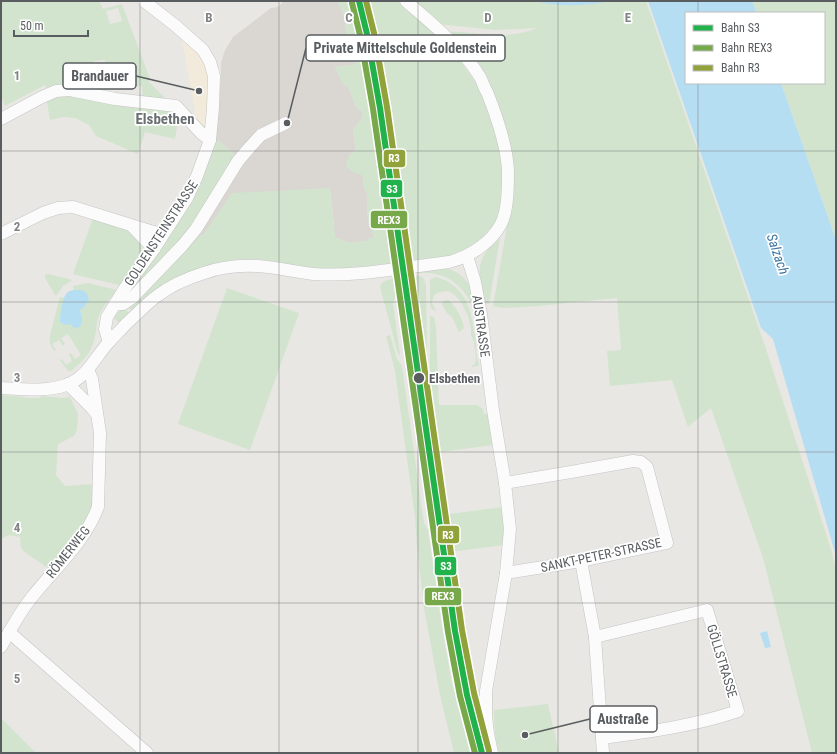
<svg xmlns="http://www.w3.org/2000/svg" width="837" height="754" font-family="'Roboto Condensed',sans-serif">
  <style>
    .commercial { fill: #f2ebdb }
    .education { fill: #dad7d2 }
    .green { fill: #d2e4ce; fill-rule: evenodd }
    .water { fill: #b6def3 }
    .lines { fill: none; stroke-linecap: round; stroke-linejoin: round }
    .stream { stroke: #b6def3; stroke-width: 3 }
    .minor-casing { stroke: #c4c4c4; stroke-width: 13 }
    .minor { stroke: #fcfbfb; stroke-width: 12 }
    .rail-1-casing { stroke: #fff; stroke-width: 9 }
    .rail-2-casing { stroke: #fff; stroke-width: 9 }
    .rail-3-casing { stroke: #fff; stroke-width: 9 }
    .rail-1 { stroke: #22b24c; stroke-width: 6 }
    .rail-2 { stroke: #77a84a; stroke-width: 6 }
    .rail-3 { stroke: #91a23a; stroke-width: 6 }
    .grid { fill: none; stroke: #818385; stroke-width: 1; stroke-opacity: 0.55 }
    .stop-dot { fill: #595d60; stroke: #fff; stroke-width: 1.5 }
    .labels { text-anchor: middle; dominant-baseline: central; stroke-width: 3.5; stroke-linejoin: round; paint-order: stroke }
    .street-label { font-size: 13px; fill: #595d60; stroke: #fff }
    .stop-label { font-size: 13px; font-weight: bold; fill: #595d60; stroke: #fff; text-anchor: start }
    .water-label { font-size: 14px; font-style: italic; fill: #3e76a2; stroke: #fff }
    .quarter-label { font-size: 15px; font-weight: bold; fill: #6a6f72; stroke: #fff }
    .grid-label { font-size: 13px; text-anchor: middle; font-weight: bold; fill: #818385; stroke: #fff; stroke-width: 3.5; stroke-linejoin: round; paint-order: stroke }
    .leader { fill: none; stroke: #595d60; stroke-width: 1.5 }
    .callout-dot { fill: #595d60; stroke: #fff; stroke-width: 1.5 }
    .callout { fill: #fff; stroke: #595d60; stroke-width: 1.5 }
    .callout-label { font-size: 14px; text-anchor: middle; font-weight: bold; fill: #595d60 }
    .line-badge { stroke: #fff; stroke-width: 1.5 }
    .badge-label { font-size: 11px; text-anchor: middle; font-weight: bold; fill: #fff }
  </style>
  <rect width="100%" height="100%" fill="#e8e7e3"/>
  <path class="commercial" d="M181 35 199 53 208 72 211 85 208 128 197 122Z"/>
  <path class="education" d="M284 1 301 2 303 1H338L344 15 346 30 354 53 356 64 335 67 349 88 356 107 362 112V118L353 130 356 150 349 155 351 171 364 175 363 184 367 194V214L370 227 375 237 365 241 349 243 335 237 330 188 203 236 193 228 235 155 216 139 215 126 221 80V63L225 50 233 37 271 8 278 7Z"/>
  <g class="green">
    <path d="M1 1H99L103 9 122 4 150 79 149 82 167 100H143L142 86 94 89 86 88 79 84 68 85 47 91 45 85 5 106 1 96ZM118 8 122 21 110 24 106 11ZM105 60V65L121 63 122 65H126L127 71H122V75L107 77V83L96 84V78C88 79 86 71 91 66H95L94 61Z"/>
    <path d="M338 1H348C368 87 379 175 392 263 368 266 344 270 319 269 297 267 275 260 252 259 207 258 165 280 131 310L127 306 197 231 203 235 232 193 330 188 335 237 349 243 365 241 374 237 370 227 367 214V194L363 184 364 176 351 171 346 166 349 155 356 150 353 130 362 118V112L356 107 349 88 342 84 335 67 356 64 354 53 348 48 344 15Z"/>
    <path d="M364 1H400L453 51 479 87 491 119 502 162 503 192 496 222 476 244 454 255 407 261 385 105 380 73Z"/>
    <path d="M411 1H646L766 349 831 549 836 570V753H812L763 558 711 408 688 427 672 380 610 386 607 351 621 350 617 298 538 306 503 308 493 306 510 209 505 129 448 32C461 31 475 34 488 35 505 36 522 34 538 28L495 30 437 24Z"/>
    <path d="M752 1H836V240L781 83H824V13H757Z"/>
    <path d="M58 94 166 108 179 115 175 139 145 132 138 154 96 136 89 125 75 118 63 117 50 120 47 102 49 98Z"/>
    <path d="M216 139 235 155 193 228 125 298 191 199 207 166Z"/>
    <path d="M93 218C107 223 152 233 139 257 135 265 125 277 119 285L73 274Z"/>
    <path d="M500 238 489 304 485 303C481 288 476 272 483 257 486 250 494 244 500 238Z"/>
    <path d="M438 269C441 269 445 268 448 269 459 271 469 282 472 292 474 298 474 305 475 312 473 309 472 306 471 303 463 286 448 275 430 273 423 273 417 273 411 273Z"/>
    <path d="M48 274 69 279 71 280V281L63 286 57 295H55L45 278V275Z"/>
    <path d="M421 276 424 280 426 285 427 351H425L418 298H412L409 277Z"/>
    <path d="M436 277C469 286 472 315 476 344 476 351 476 358 479 365L477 366 472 367V366L475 364 476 361 474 342 471 335V329L468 316 461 302 454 294 448 291 440 292 435 294 433 298 432 303 436 311H435L431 308 430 305V281L431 279Z"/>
    <path d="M394 279 397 291 393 304 400 355 398 354 380 287C382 280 387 280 394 279Z"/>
    <path d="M88 283 117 290C110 298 102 307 98 318 96 324 97 330 95 336 92 353 83 361 71 371H68L60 360 62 359 66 365 72 361 69 354 71 353 75 359 81 355 68 334 61 338 65 344 63 346 59 340 52 344 56 350 54 351 50 344V335L60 297 64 298 68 292 74 290 73 286Z"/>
    <path d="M227 288 299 313 250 450 178 424Z"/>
    <path d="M446 300H449C457 309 462 317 464 328L459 332 452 317 447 313 442 304 443 301Z"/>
    <path d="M124 308 129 313 122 320 119 322 117 321 114 318C115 313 120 311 124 308Z"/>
    <path d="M430 316 434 317 436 327 438 381 472 382 473 376 479 378 480 380V382L477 385 438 384 439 405H477L483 409 484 414H490L493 445 440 452 431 392 430 374Z"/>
    <path d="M390 335 397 359 402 366 423 517 424 523 428 530 442 627 451 679 470 753H454L440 695 424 608 417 547 415 517 395 371 386 336Z"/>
    <path d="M1 395 23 397 28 398H38L43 396 62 398 70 397 78 414 77 430 74 436 58 444 56 475 65 486 95 484 93 511 51 570 26 553 21 548 20 537 9 535 1 539Z"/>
    <path d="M503 507 504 545 450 552 447 529 449 519V514Z"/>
    <path d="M548 704 559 753H499C495 739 494 725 494 710Z"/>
    <path d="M1 718 36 753H1Z"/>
  </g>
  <g class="water">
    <path d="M648 1H752L757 13H686V83H781L836 240V556L773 339 761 328Z"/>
    <path d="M74 290C84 290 87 290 89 300L85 306 80 310 82 319 81 325 78 328 72 327 71 324 65 325 60 322C60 315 62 297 68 292 70 291 72 290 74 290Z"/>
    <path d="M767 631 771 647 765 648 760 633Z"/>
  </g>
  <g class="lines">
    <path class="stream" d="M541 1C560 5 584 4 603 1"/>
    <defs>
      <g id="minor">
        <path d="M1 119 42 97 56 91 70 90 115 99 176 106 201 133 210 140"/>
        <path d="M132 226 154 249"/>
        <path d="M1 234 43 213 58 208 73 207 150 231 163 234"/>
        <path d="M467 256 475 282 481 314 493 410 505 483 510 529 506 573 486 691V716L488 734 492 753"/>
        <path d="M115 304H123L132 298 182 246 196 229 238 161 250 147 261 135 286 123"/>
        <path d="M109 342 105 329 107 317 125 288 154 249 187 198 197 176 210 140 213 108 214 76 210 62 203 50 176 26 144 1"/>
        <path d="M68 384 90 406 97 414"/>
        <path d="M1 388C21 389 47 392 66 385 87 378 95 357 109 342 114 336 121 330 126 324 136 315 146 304 157 296 170 286 188 278 204 273 221 267 240 265 257 266 276 267 295 272 314 274 344 276 375 272 404 268 419 266 434 264 449 262 469 257 491 243 501 224 508 210 508 187 508 171 507 145 497 117 487 92 484 88 483 82 480 77 475 69 467 58 460 51 444 33 424 17 406 1"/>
        <path d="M505 483 571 472 633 461 641 462 647 467 667 543 581 561 506 573"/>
        <path d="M581 561 595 637 603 753"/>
        <path d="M9 632 147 753"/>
        <path d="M595 637 707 610 738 711C694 726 648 732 602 738"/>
        <path d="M1 647C10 630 20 612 32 597 55 568 85 542 98 507L100 433 92 379 88 370"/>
      </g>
    </defs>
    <use href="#minor" class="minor-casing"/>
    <use href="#minor" class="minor"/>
    <defs>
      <path id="rail-1" d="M359 1 367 34 380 108 455 631 467 695 482 753"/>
      <path id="rail-2" d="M352 3 360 35 373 109 448 632 460 696 475 753"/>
      <path id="rail-3" d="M366 1 374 33 387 107 462 630 474 693 489 751"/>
    </defs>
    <use href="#rail-1" class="rail-1-casing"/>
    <use href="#rail-2" class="rail-2-casing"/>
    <use href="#rail-3" class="rail-3-casing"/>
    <use href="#rail-1" class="rail-1"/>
    <use href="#rail-2" class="rail-2"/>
    <use href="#rail-3" class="rail-3"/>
  </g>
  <path class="grid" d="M140 1V753M279 1V753M418 1V753M558 1V753M698 1V13M698 83V753M1 151H836M1 302H836M1 452H836M1 603H836"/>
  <circle class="stop-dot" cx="419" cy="378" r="6"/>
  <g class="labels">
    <g class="street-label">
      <text transform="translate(161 233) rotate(-57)">GOLDENSTEINSTRASSE</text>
      <text transform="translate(481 326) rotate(82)">AUSTRASSE</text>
      <text transform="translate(68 552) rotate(-52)">RÖMERWEG</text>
      <text transform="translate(601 555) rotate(-12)">SANKT-PETER-STRASSE</text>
      <text transform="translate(722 661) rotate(73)">GÖLLSTRASSE</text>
    </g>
    <g class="stop-label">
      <text x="429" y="378">Elsbethen</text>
    </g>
    <g class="water-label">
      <text transform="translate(778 254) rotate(71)">Salzach</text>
    </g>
    <g class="quarter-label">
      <text x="165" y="119">Elsbethen</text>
    </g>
  </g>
  <g class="grid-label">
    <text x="209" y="22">B</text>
    <text x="349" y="22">C</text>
    <text x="488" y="22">D</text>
    <text x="628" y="22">E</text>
    <text x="17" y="80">1</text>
    <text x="17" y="231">2</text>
    <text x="17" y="382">3</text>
    <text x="17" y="532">4</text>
    <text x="17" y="683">5</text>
  </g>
  <path class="leader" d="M287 123L306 48M199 91L136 76M525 735L590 719"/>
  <g class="callout-dot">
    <circle cx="287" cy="123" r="4"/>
    <circle cx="199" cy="91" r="4"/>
    <circle cx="525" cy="735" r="4"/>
  </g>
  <g class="callout">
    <rect x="306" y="35" width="199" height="26" rx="4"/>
    <rect x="63" y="63" width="73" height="26" rx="4"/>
    <rect x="590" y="706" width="67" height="26" rx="4"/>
  </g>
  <g class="callout-label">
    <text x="405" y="53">Private Mittelschule Goldenstein</text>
    <text x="100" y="81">Brandauer</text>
    <text x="623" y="724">Austraße</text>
  </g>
  <g class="line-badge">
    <rect x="383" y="149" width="23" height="19" rx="4" fill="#91a23a"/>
    <rect x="380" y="179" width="23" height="19" rx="4" fill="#22b24c"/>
    <rect x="370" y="210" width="38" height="19" rx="4" fill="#77a84a"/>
    <rect x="437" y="525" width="23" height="19" rx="4" fill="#91a23a"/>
    <rect x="434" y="556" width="23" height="20" rx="4" fill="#22b24c"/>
    <rect x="424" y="587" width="38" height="19" rx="4" fill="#77a84a"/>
  </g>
  <g class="badge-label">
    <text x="394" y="162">R3</text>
    <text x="392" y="193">S3</text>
    <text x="389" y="224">REX3</text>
    <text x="448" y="539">R3</text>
    <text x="446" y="570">S3</text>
    <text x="443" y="600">REX3</text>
  </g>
  <rect width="837" height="754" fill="none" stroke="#595d60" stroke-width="4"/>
  <rect x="685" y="12" width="140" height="72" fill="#ffffff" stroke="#bdbebf"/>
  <rect x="693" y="25" width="20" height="6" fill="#22b24c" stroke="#bdbebf"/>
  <text x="721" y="32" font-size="12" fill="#595d60">Bahn S3</text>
  <rect x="693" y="45" width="20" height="6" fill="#77a84a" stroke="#bdbebf"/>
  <text x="721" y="52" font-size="12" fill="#595d60">Bahn REX3</text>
  <rect x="693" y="65" width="20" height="6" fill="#91a23a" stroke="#bdbebf"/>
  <text x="721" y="72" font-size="12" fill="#595d60">Bahn R3</text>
  <path d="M14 30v6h74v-6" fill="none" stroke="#595d60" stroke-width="2"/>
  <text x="20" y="30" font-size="12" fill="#595d60" stroke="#ffffff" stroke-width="3" paint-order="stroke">50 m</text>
</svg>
